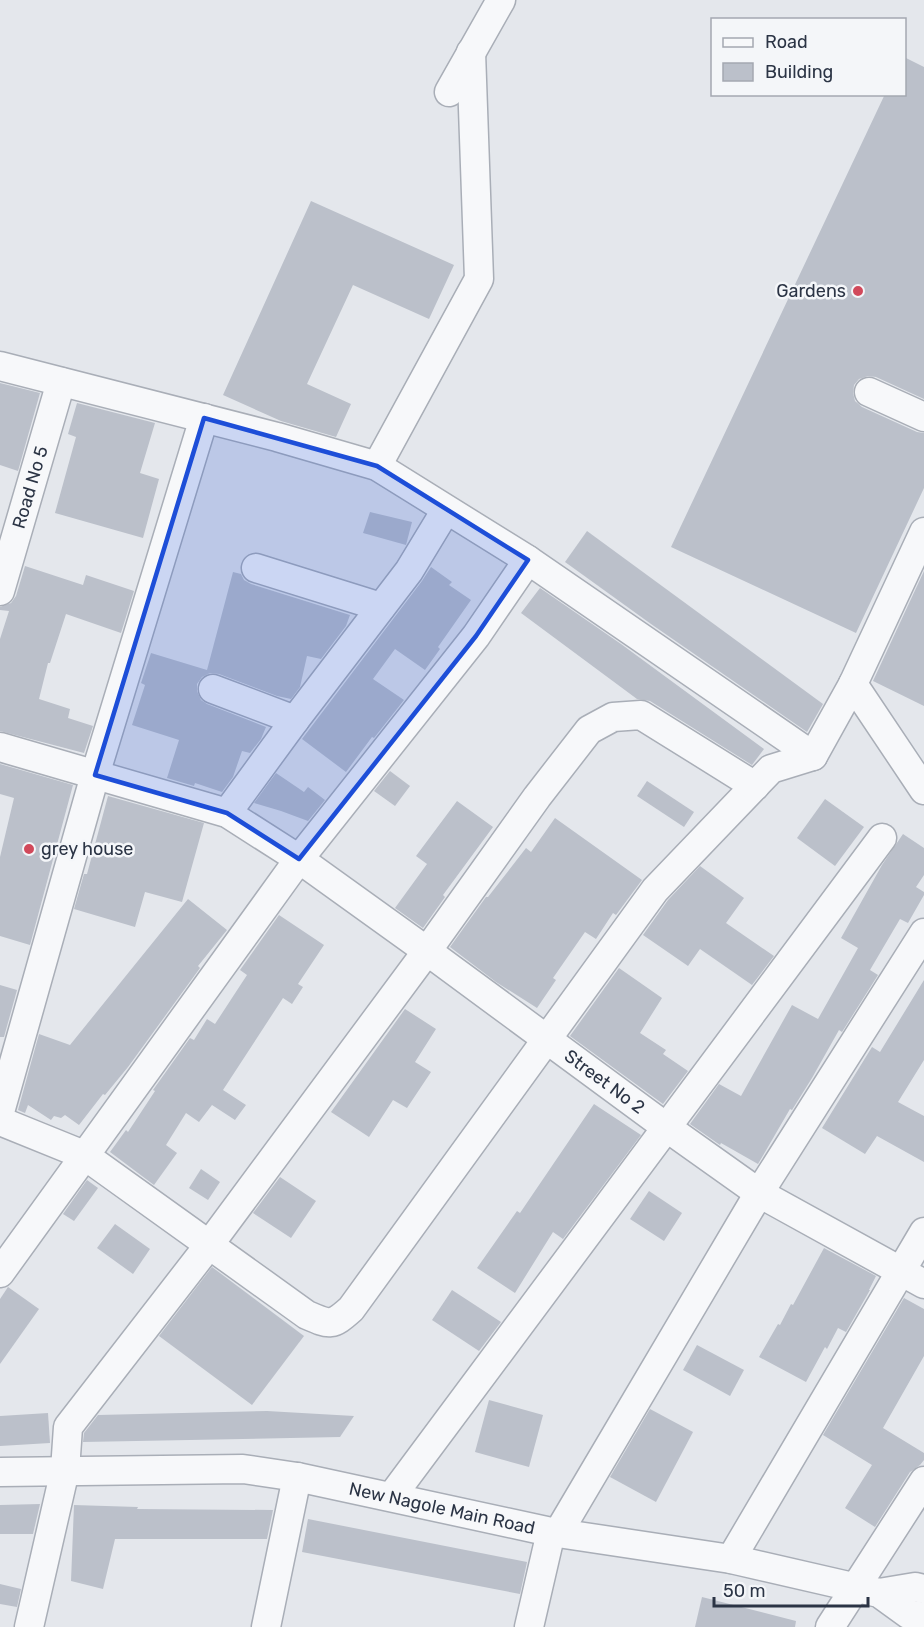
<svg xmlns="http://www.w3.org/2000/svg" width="924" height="1627" font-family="Rubik,sans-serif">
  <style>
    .building { fill: #bbc0ca }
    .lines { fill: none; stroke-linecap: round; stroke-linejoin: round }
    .minor-casing { stroke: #a9aeb7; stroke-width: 31 }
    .minor { stroke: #f7f8fa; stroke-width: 28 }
    .marked { fill: #1d4ed8; fill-opacity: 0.2; stroke: #1d4ed8; stroke-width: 4.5; stroke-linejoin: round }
    .poi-dot { fill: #d1495b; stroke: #f4f6f9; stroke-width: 2 }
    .labels { text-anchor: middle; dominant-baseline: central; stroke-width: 5; stroke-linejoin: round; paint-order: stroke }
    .poi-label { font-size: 18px; fill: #2b3445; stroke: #f4f6f9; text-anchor: end }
    .street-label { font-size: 18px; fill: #2b3445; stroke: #f4f6f9 }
  </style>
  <rect width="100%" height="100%" fill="#e4e7ec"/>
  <g class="building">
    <path d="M904 57 924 67V399L876 377 868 376 859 379 854 385 853 393 855 401 862 407 917 432 924 433V488L856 633 671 547 885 94H904Z"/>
    <path d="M311 201 454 265 429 319 353 285 307 384 351 404 336 437 281 421 223 395Z"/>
    <path d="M0 383 40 393 18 471 0 465Z"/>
    <path d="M77 403 155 423 140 473 159 479 143 538 55 513 76 437 68 434Z"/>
    <path d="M370 512 412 522 406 545 363 533Z"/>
    <path d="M587 531 823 704 807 732 651 624 565 562Z"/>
    <path d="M25 566 83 585 86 575 134 591 121 633 66 614 50 663H48L39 699 70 709 68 718 93 726 84 753 0 731V639L9 611 0 610V607L11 603 16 596Z"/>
    <path d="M431 567 452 582 449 585 471 600 438 647 440 649 425 670 395 649 373 679 404 700 374 738 372 737 346 772 302 739 422 581Z"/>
    <path d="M924 571V706L873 681Z"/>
    <path d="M233 572 241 574 244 580 251 584 350 615 346 626 321 659 307 656 300 687 291 699 277 696 219 674 210 673 202 677 197 684V691L201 700 207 704 266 727 261 739 250 753 242 751 233 777 222 792 195 783 194 786 167 778 179 740 132 725 145 685 141 683 151 653 207 670Z"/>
    <path d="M540 588 621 644 764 749 752 765 650 701 637 699 521 613Z"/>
    <path d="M0 764 73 785 30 945 0 936V857L14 798 0 794Z"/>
    <path d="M390 771 410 786 395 806 374 791Z"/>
    <path d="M276 773 304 792 308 787 325 800 308 821 281 811 254 803Z"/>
    <path d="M647 781 694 812 684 827 637 796Z"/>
    <path d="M108 796 204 823 182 902 145 892 135 927 74 909 84 874H87Z"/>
    <path d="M825 799 864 827 835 866 797 838Z"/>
    <path d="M457 801 493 827 443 895 445 897 423 928 395 908 427 864 416 856Z"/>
    <path d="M555 818 642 880 616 915 613 913 596 939 585 932 553 978 556 980 537 1008 496 982 450 947 486 897H488L526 848 531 852Z"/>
    <path d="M903 834 924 848V875L916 887 924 892V895L908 923 900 919 870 970 878 975 842 1032 839 1030 812 1078 792 1110 790 1109 758 1164 721 1143 720 1145 690 1124 719 1084 741 1096 792 1005 818 1019 858 948 841 938 882 865Z"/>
    <path d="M700 866 744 898 726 923 774 956 752 985 700 949 688 966 643 935 668 900Z"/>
    <path d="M188 899 227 930 198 966 200 968 128 1067 105 1095 103 1094 79 1125 65 1115 61 1118 54 1116 51 1120 28 1105 25 1113 18 1110 39 1034 70 1045Z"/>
    <path d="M279 915 324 945 298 984 303 987 292 1004 283 998 223 1090 246 1105 235 1120 212 1105 199 1122 186 1113 166 1145 177 1153 154 1185 110 1152 126 1130 128 1132 155 1091 153 1090 190 1038 194 1040 207 1019 215 1024 247 975 240 970Z"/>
    <path d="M619 968 662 998 640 1033 666 1050 663 1054 688 1071 663 1104 570 1036Z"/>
    <path d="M924 980V1060L898 1102 924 1116V1162L877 1136 865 1154 822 1128 872 1047 880 1052Z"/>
    <path d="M0 985 17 990 4 1037H0Z"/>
    <path d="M405 1009 436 1029 415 1062 431 1072 407 1108 393 1100 369 1137 331 1112Z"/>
    <path d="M594 1104 641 1135 563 1239 553 1232 515 1293 477 1268 517 1211 520 1213Z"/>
    <path d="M201 1169 220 1182 208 1200 189 1188Z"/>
    <path d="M280 1177 316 1201 291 1238 253 1213Z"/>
    <path d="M87 1180 98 1188 74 1221 63 1214Z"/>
    <path d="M649 1191 682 1213 664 1241 630 1219Z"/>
    <path d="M115 1224 150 1249 133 1274 97 1248Z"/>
    <path d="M824 1248 876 1276 869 1290H870L846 1332 838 1328 827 1349 825 1347 806 1382 759 1357 778 1324 780 1325 791 1304 793 1305Z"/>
    <path d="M212 1267 304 1336 252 1405 159 1336Z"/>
    <path d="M8 1287 39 1309 0 1364V1299Z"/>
    <path d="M452 1290 501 1322 479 1351 432 1320Z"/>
    <path d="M904 1298 924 1309V1356L883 1428 924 1453V1460L920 1465 910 1472 875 1527 845 1508 872 1465 823 1435Z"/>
    <path d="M697 1345 744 1370 730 1396 683 1370Z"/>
    <path d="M489 1400 543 1415 529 1467 475 1452Z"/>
    <path d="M650 1409 693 1432 656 1502 610 1477Z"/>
    <path d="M267 1411 354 1416 340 1437 83 1442 84 1433 98 1415Z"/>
    <path d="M48 1413 50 1443 0 1446V1416Z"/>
    <path d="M40 1504 33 1534H0V1505Z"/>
    <path d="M74 1505 138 1507 137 1509 273 1510 267 1539H115L103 1589 71 1581Z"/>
    <path d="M308 1519 527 1562 520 1594 302 1552Z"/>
    <path d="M0 1584 21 1589 17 1607 0 1604Z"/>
    <path d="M702 1597 796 1621 795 1627H695Z"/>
  </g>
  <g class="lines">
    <defs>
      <g id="minor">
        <path d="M449 92 501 0"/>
        <path d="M0 366 277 437 377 466 528 560 813 756"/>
        <path d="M869 392 924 417"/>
        <path d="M377 466 479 279 471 52"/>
        <path d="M256 568 381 607"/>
        <path id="s1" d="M0 591 61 382"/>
        <path d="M853 684 924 790"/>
        <path d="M213 689 295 720"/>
        <path id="s2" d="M0 747 227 813 299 859 427 951 666 1127 759 1193 924 1284"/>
        <path d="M227 813 295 720 409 571 446 510"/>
        <path d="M0 1112 95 775 204 418"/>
        <path d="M0 1121 84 1155 307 1315C330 1325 332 1326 351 1309L655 890 771 769 813 756 853 684 924 532"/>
        <path d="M0 1273 299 859 476 636 528 560"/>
        <path id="s3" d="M0 1472 243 1469 297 1477 551 1532 731 1559 879 1593 908 1614 924 1617"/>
        <path d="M392 1496 882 838"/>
        <path d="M558 1533 759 1193 924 933"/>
        <path d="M731 1559 924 1232"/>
        <path d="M879 1593 915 1587 924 1589"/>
        <path d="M29 1627 65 1470 68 1427 209 1245 427 951 537 797 589 730 613 717 641 715 755 786"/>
        <path d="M266 1627 297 1477"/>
        <path d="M529 1627 551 1532"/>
        <path d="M830 1627 924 1481"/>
      </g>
    </defs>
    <use href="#minor" class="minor-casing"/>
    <use href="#minor" class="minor"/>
  </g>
  <path class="marked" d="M204 418 377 466 528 560 476 636 299 859 227 813 95 775Z"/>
  <g class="poi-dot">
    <circle cx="858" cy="291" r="6"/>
    <circle cx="29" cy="849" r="6"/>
  </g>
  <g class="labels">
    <g class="poi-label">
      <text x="846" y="291">Gardens</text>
      <text x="41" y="849" text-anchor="start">grey house</text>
    </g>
    <g class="street-label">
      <text stroke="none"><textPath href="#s1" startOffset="108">Road No 5</textPath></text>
      <text stroke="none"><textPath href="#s2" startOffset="700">Street No 2</textPath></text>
      <text stroke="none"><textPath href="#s3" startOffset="446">New Nagole Main Road</textPath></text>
    </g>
  </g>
  <rect x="711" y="18" width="195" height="78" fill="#f4f6f9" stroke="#a4a8b1" stroke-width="1.5"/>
  <rect x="723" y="38" width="30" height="9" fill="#f7f8fa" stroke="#a4a8b1" stroke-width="1.5"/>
  <text x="765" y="48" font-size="18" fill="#2b3445">Road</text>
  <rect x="723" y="63" width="30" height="18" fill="#bbc0ca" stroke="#a4a8b1" stroke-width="1.5"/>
  <text x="765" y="78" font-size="18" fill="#2b3445">Building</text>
  <path d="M714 1597v9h154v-9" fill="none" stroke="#2b3445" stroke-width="3"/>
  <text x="723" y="1597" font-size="18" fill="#2b3445" stroke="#f4f6f9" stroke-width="4.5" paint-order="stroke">50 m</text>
</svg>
